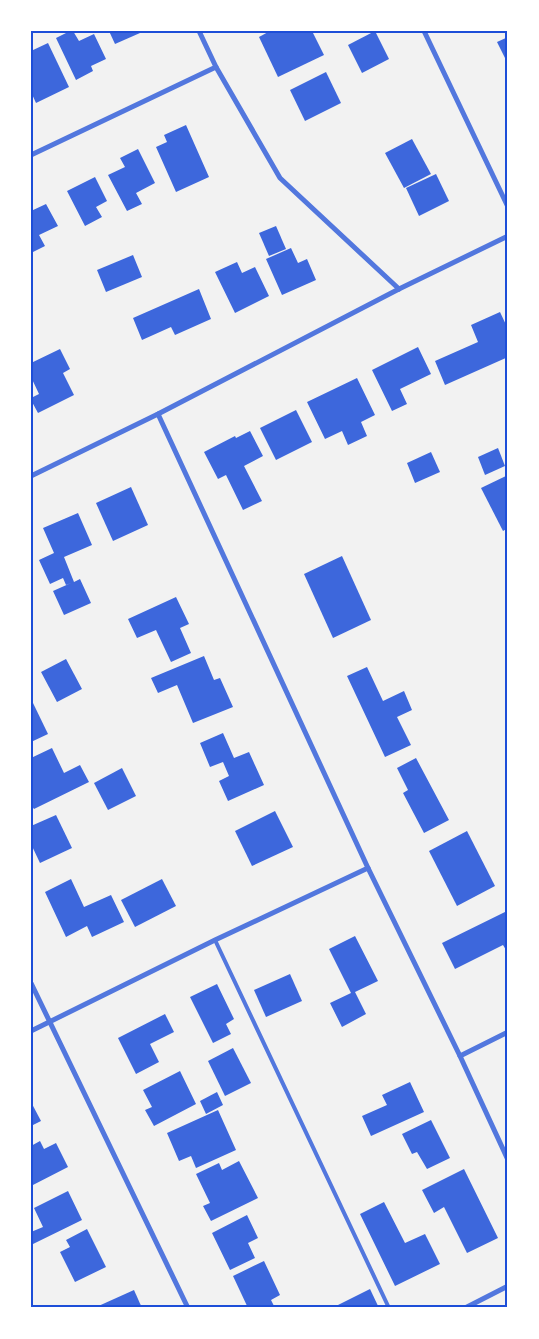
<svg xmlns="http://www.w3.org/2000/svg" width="539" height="1339" font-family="'Open Sans',sans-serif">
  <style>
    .building { fill: #3d67dc }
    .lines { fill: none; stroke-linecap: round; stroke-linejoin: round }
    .service { stroke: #5277de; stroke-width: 4 }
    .minor { stroke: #5277de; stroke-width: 5 }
    .neatline { fill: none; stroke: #1d4ed8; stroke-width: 2 }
  </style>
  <rect width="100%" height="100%" fill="#f2f2f2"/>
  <g class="building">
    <path d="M70 31H73L79 41 94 34 106 59 91 66 93 71 76 80 56 38Z"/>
    <path d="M109 31H139L140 33 115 44Z"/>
    <path d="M270 31H312L324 55 278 77 259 37Z"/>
    <path d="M375 31 389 59 362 73 348 45Z"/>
    <path d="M508 37V64L497 42Z"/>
    <path d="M48 43 69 87 36 103 31 92V51Z"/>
    <path d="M326 72 341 103 305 121 290 90Z"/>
    <path d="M186 125 209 177 176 192 156 147 167 142 164 135Z"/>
    <path d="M412 139 431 174 404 188 385 153Z"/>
    <path d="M138 149 155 183 136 193 142 204 127 211 108 175 125 167 120 158Z"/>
    <path d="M436 174 449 201 419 216 406 188Z"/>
    <path d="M95 177 107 201 96 207 102 217 85 226 67 191Z"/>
    <path d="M46 204 58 226 39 235 45 246 31 253V211Z"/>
    <path d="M276 226 286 249 269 256 259 233Z"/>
    <path d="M291 248 298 263 307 259 316 280 282 295 266 259Z"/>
    <path d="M133 255 142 277 106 292 97 270Z"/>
    <path d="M237 262 242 273 255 267 269 296 235 313 215 272Z"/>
    <path d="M199 289 211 319 175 335 171 327 142 340 133 318Z"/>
    <path d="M500 312 508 329V357L445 385 435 361 478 342 471 325Z"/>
    <path d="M418 347 431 374 400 389 407 404 392 411 372 370Z"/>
    <path d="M60 349 70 369 63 373 74 395 38 413 31 400V398L39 394 31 377V363Z"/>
    <path d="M357 378 375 415 361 422 367 436 348 445 342 431 325 439 307 402Z"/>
    <path d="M296 410 312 442 276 460 260 428Z"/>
    <path d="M250 431 263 456 244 466 262 501 243 510 226 475 218 479 204 452 235 436 236 438Z"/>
    <path d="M498 448 505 466 485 475 478 457Z"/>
    <path d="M431 452 440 472 415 483 407 463Z"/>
    <path d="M508 475V528L503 531 481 488Z"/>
    <path d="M131 487 148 525 113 541 96 503Z"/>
    <path d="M78 513 92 545 64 557 74 582 80 579 91 603 64 615 53 591 71 583 66 585 63 578 50 584 39 560 54 553 43 528Z"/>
    <path d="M342 556 371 620 333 638 304 574Z"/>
    <path d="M176 597 189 624 180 628 191 653 171 662 156 630 137 638 128 619Z"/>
    <path d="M204 656 214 680 220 678 233 707 193 723 177 685 158 693 151 678Z"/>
    <path d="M66 659 82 689 57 702 41 672Z"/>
    <path d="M367 667 383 701 404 691 412 710 397 717 411 745 385 757 347 676Z"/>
    <path d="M33 703 48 734 31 742V704Z"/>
    <path d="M223 733 234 758 249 752 264 785 228 801 219 781 229 776 223 762 210 767 200 743Z"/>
    <path d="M52 748 64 773 80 765 89 782 34 809 31 805V758Z"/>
    <path d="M416 758 449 820 424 833 403 793 408 790 397 768Z"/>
    <path d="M122 768 136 796 108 810 94 783Z"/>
    <path d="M275 811 293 847 252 866 235 831Z"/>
    <path d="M56 815 72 848 40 863 31 844V826Z"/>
    <path d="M467 831 495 886 457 906 429 851Z"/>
    <path d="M71 879 84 907 111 895 124 922 92 937 87 926 66 937 45 892Z"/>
    <path d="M162 879 176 906 135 927 121 900Z"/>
    <path d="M507 911 508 948 506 950 503 945 455 969 442 943Z"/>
    <path d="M355 936 378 981 355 992 366 1014 342 1027 330 1003 351 993 329 949Z"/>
    <path d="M290 974 302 1001 266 1017 254 990Z"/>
    <path d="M217 984 234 1019 226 1024 231 1034 213 1043 190 997Z"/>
    <path d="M165 1014 174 1032 150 1044 159 1062 136 1074 118 1038Z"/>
    <path d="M233 1048 251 1083 225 1096 208 1061Z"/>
    <path d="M180 1071 196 1104 154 1126 145 1110 152 1107 143 1090Z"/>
    <path d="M410 1082 424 1112 371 1136 362 1116 387 1105 382 1095Z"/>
    <path d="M217 1092 223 1105 206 1114 200 1101Z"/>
    <path d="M31 1102 41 1121 31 1126Z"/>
    <path d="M218 1110 236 1150 196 1168 191 1156 179 1161 167 1133Z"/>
    <path d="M431 1120 450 1158 427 1169 417 1152 412 1154 402 1134Z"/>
    <path d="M40 1141 44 1149 56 1143 68 1167 31 1186V1146Z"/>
    <path d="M239 1161 258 1198 211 1221 203 1206 210 1203 196 1174 219 1163 222 1170Z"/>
    <path d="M464 1169 498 1238 467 1253 444 1207 434 1213 422 1190Z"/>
    <path d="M68 1191 82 1220 31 1245V1232L43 1227 34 1208Z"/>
    <path d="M384 1202 405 1243 425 1234 440 1264 395 1286 360 1214Z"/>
    <path d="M247 1215 258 1238 248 1243 255 1258 230 1270 212 1233Z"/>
    <path d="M87 1229 106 1267 75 1282 60 1252 70 1247 66 1240Z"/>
    <path d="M264 1261 280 1295 271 1300 275 1308H248L233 1276Z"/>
    <path d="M370 1289 379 1308H339L338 1305Z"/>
    <path d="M134 1290 142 1308H94Z"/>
  </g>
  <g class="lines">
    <path class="service" d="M215 940 389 1308"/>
    <g class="minor">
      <path d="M199 31 216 67 280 178 399 289"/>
      <path d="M424 31 508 207"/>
      <path d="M31 155 216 67"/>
      <path d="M158 414 368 868 460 1056 508 1160"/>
      <path d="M31 476 158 414 399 289 508 236"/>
      <path d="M31 983 188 1308"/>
      <path d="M31 1031 215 940 368 868"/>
      <path d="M460 1056 508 1032"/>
      <path d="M465 1308 508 1286"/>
    </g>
  </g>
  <rect width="539" height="1339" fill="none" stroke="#ffffff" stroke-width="65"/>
  <rect x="32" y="32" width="474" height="1274" class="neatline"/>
</svg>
